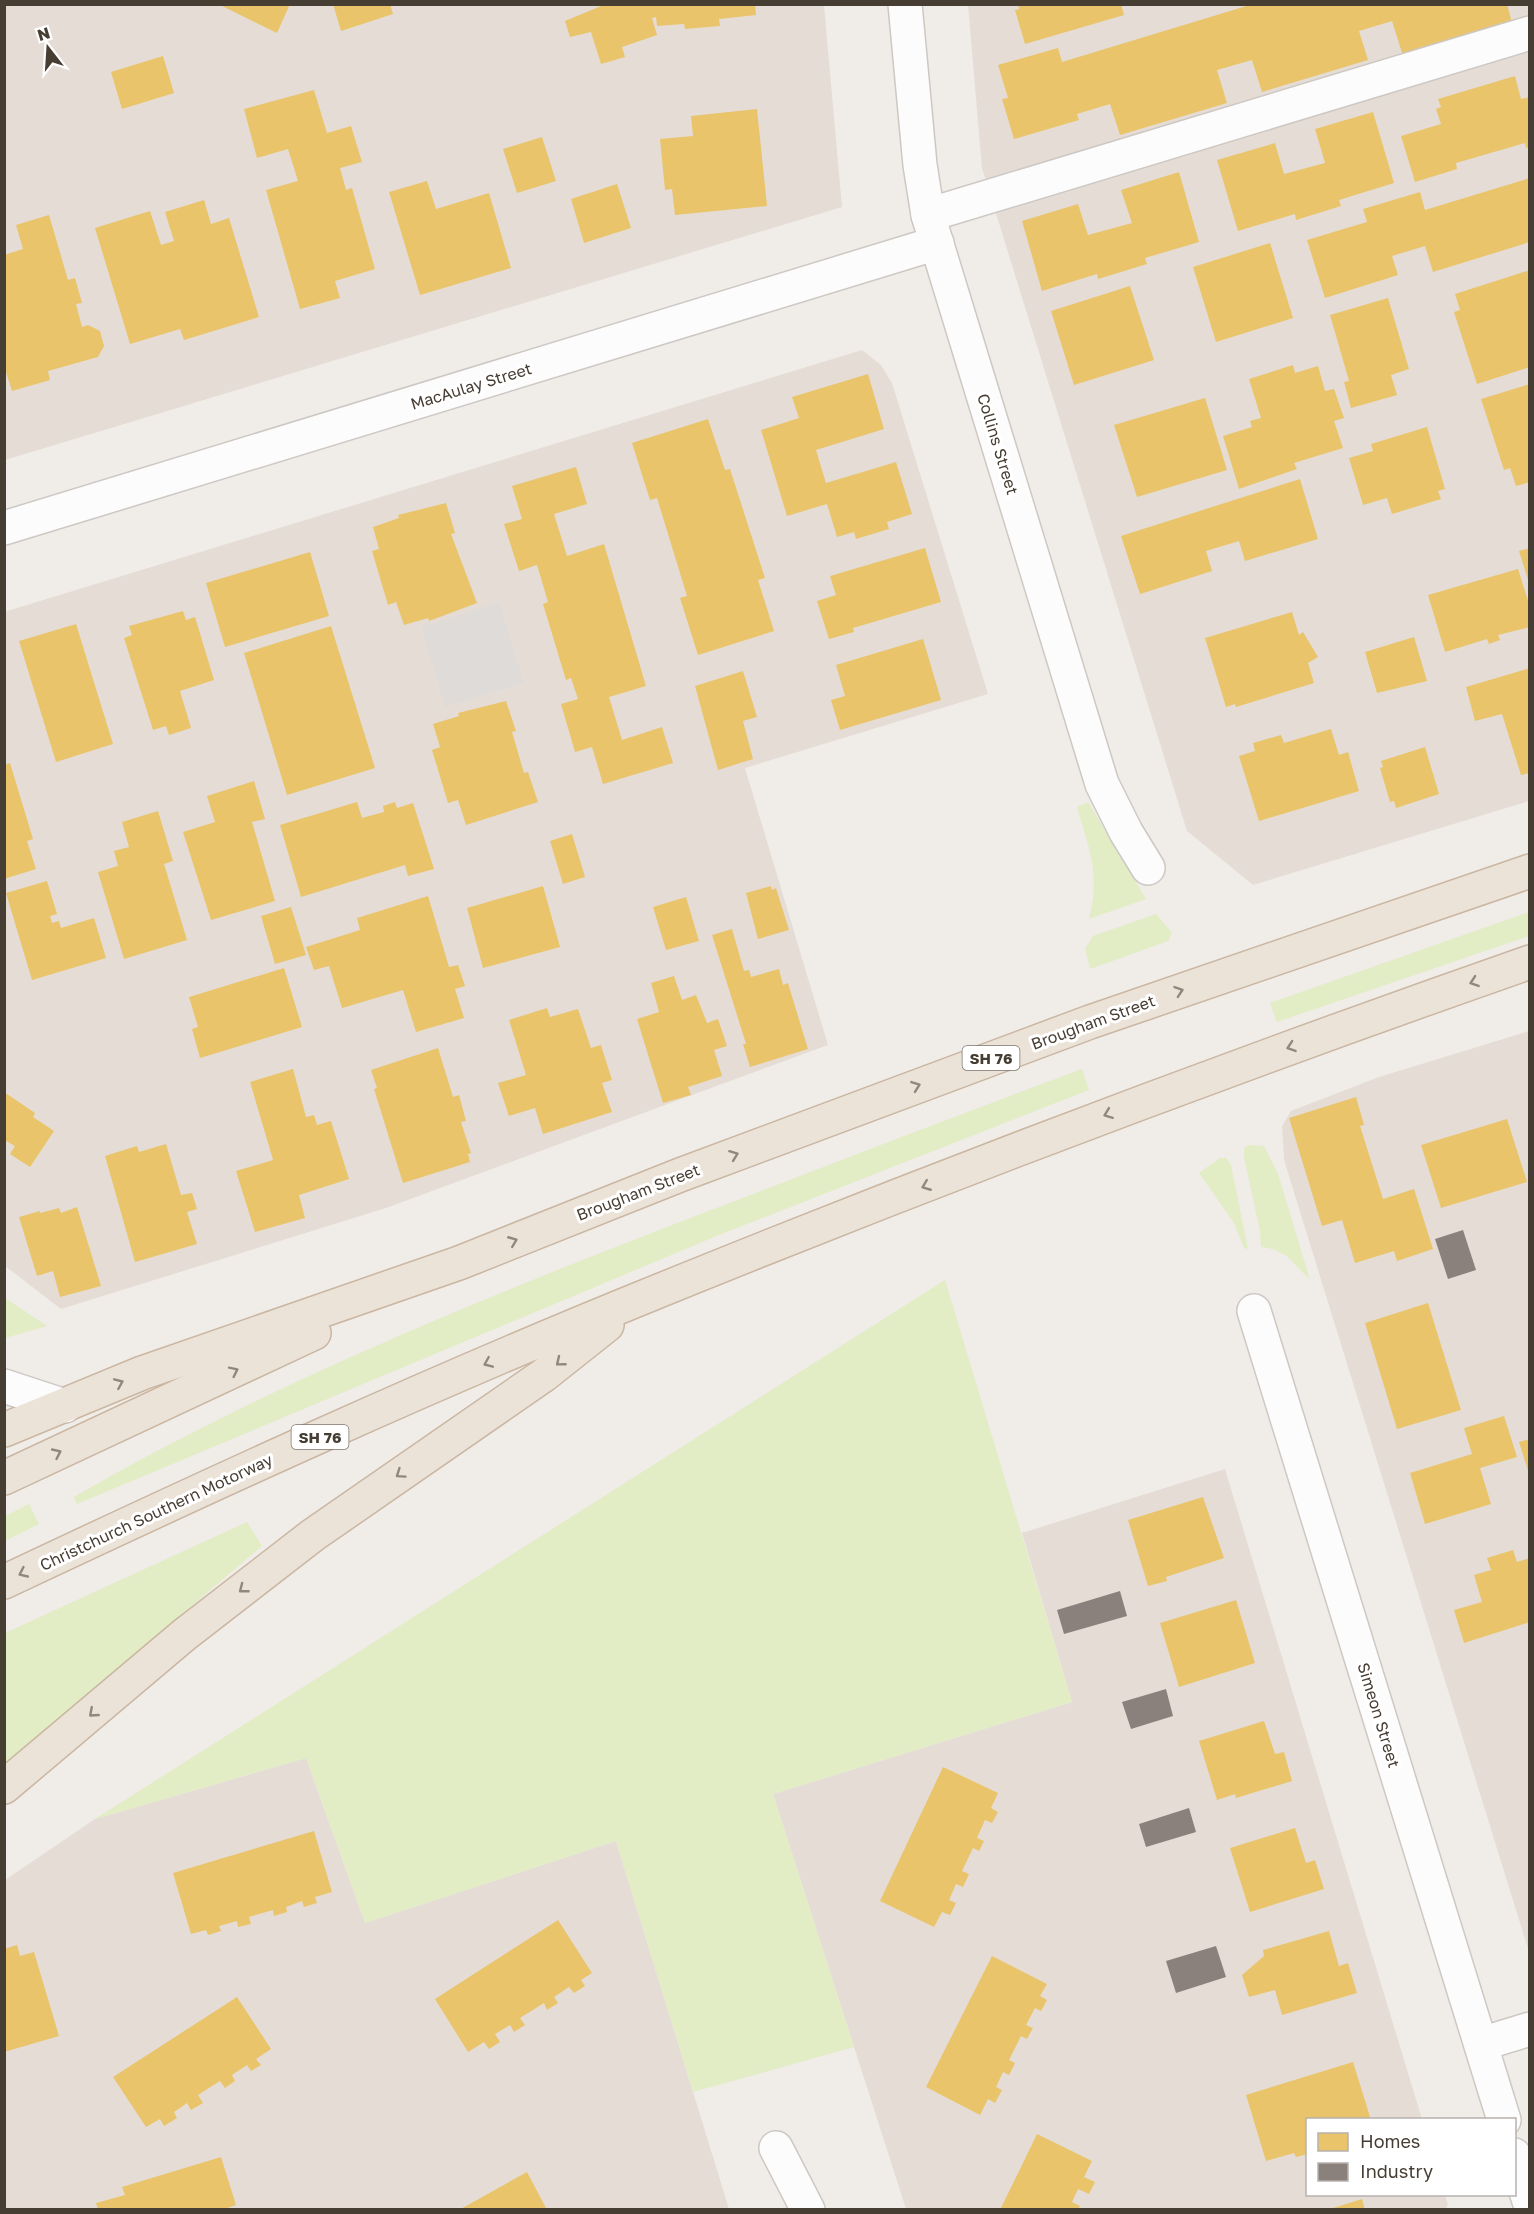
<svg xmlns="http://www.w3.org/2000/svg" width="1534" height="2214" font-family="'Golos Text',sans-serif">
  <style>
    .residential { fill: #e5ddd5 }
    .green { fill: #e2ecc5 }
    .parking { fill: #dfdbd8 }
    .homes { fill: #e9c46a }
    .industry { fill: #8a817c }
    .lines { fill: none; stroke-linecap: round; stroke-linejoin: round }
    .minor-casing { stroke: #cdc8c4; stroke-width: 36 }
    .highway-casing { stroke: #cab6a1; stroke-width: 36 }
    .minor { stroke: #fdfcfc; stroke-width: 33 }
    .highway { stroke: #ece3d8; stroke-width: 33 }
    .oneway { stroke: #91887d }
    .labels { text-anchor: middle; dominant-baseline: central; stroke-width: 6; stroke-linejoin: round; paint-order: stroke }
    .shield { fill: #fff; stroke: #7e7770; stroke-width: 1.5 }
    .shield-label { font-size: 15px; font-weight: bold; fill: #463d33 }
    .street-label { font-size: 16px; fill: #463d33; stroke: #fff }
  </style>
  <rect width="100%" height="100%" fill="#f0ece8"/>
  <g class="residential">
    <path d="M5 5H824L842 207 5 460Z"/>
    <path d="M968 5H1529V801L1253 885 1187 831 982 168Z"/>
    <path d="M862 350 881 365 892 383 988 694 745 768 828 1045 386 1208 61 1309 5 1266 4 612Z"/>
    <path d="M1529 1031V1952L1284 1160 1282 1126 1291 1111 1379 1077Z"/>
    <path d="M1225 1469 1422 2119 1308 2120V2194L1445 2195 1448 2205 1446 2209H906L773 1794 1072 1702 1022 1533Z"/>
    <path d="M306 1758 365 1923 616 1841 729 2209 5 2210V1880L95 1819Z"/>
  </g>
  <g class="green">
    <path d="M1088 802 1146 899 1089 919C1101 876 1089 848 1077 807Z"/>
    <path d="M1529 912V936L1277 1022 1270 1003Z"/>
    <path d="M1156 914 1172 933 1168 941 1090 969 1085 949 1093 936Z"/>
    <path d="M1082 1069 1089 1090 719 1235 77 1504 74 1497C275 1381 490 1295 706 1212 831 1164 956 1116 1082 1069Z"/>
    <path d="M1249 1145 1264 1146 1278 1174 1310 1280 1287 1256 1273 1249 1261 1247 1260 1231 1244 1157V1148Z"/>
    <path d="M1220 1158H1226L1231 1165 1248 1249 1244 1248 1234 1223 1199 1173Z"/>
    <path d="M945 1280 1072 1702 773 1794 854 2047 693 2092 616 1841 365 1923 306 1758 95 1819Z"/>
    <path d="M5 1298 47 1326 5 1338Z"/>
    <path d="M29 1504 39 1524 5 1541V1516Z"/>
    <path d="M247 1522 262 1546 5 1764V1633Z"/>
  </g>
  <path class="parking" d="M499 602 524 683 445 707 421 627Z"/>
  <g class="homes">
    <path d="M218 4H290L277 33Z"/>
    <path d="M333 4H390L393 14 341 31Z"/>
    <path d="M606 4H755L756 15 719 19 720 26 685 29 684 24 657 26 656 17 652 18 657 35 622 47 625 57 601 64 591 32 570 37 565 21Z"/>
    <path d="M1018 4H1121L1124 15 1025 44 1015 10 1019 9Z"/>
    <path d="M1253 4H1507L1512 23 1403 56 1392 21 1359 31 1368 60 1262 92 1252 60 1217 70 1227 103 1120 135 1110 104 1077 114 1079 120 1014 139 1002 99 1008 98 998 65 1058 48 1062 62Z"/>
    <path d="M163 56 174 93 122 109 111 72Z"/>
    <path d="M1515 76 1521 99 1530 97V147L1526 148 1525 143 1456 163 1457 169 1415 182 1401 136 1441 124 1436 109 1441 107 1438 99Z"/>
    <path d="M314 90 327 133 351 126 362 162 340 168 346 190 352 188 375 269 335 281 340 298 300 309 266 190 298 181 288 149 257 158 244 109Z"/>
    <path d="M757 109 767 206 675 215 672 189 665 190 660 139 693 136 691 116Z"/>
    <path d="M1373 112 1394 183 1339 200 1341 206 1296 220 1295 214 1238 231 1217 160 1275 143 1284 174 1325 163 1315 129Z"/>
    <path d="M542 137 556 181 517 193 503 149Z"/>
    <path d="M1179 172 1199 242 1145 258 1147 264 1098 279 1097 274 1042 291 1022 221 1078 204 1088 235 1132 223 1121 190Z"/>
    <path d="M1530 178V242L1433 272 1425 246 1392 256 1398 275 1325 298 1307 240 1367 222 1363 209 1420 192 1425 210Z"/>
    <path d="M427 181 436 209 489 193 511 268 420 295 389 192Z"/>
    <path d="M617 184 631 228 584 243 571 199Z"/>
    <path d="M204 200 211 224 229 218 259 317 184 340 180 329 130 344 95 228 150 211 161 245 174 241 165 212Z"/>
    <path d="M49 215 68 280 75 278 82 303 76 304 82 327 88 325 100 331 104 346 98 357 48 371 50 380 12 391 4 366V255L23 249 16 225Z"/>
    <path d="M1270 243 1293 318 1216 342 1193 267Z"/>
    <path d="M1530 270V367L1477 384 1454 312 1460 310 1455 294Z"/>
    <path d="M1130 286 1154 360 1074 385 1051 311Z"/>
    <path d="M1388 298 1409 369 1391 375 1397 395 1351 408 1344 382 1349 381 1330 315Z"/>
    <path d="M1293 365 1295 373 1318 366 1325 391 1334 389 1344 418 1334 421 1343 448 1294 463 1297 469 1239 489 1223 436 1252 427 1250 421 1261 418 1249 379Z"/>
    <path d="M868 374 884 429 816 450 826 483 896 462 912 514 887 522 889 529 856 539 854 532 837 537 827 504 787 516 761 430 799 418 792 397Z"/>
    <path d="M1530 384V482L1516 486 1510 468 1504 470 1481 399Z"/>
    <path d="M1205 398 1227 470 1137 497 1114 425Z"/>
    <path d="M708 419 725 470 730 469 765 578 758 580 774 631 698 655 680 598 687 596 657 498 650 500 632 443Z"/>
    <path d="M1427 427 1445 489 1438 491 1441 499 1392 514 1387 498 1363 505 1349 458 1373 451 1371 444Z"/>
    <path d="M576 467 587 504 554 514 567 556 604 544 646 686 609 697 622 740 662 727 673 763 603 784 592 747 575 752 561 704 578 699 571 678 566 680 543 604 548 602 537 565 519 571 504 524 522 519 512 486Z"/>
    <path d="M1300 479 1318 539 1245 561 1239 541 1206 551 1212 571 1140 594 1121 536Z"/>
    <path d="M446 503 455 533 451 534 477 603 429 621 428 618 404 625 396 602 388 605 372 551 379 549 373 527 399 518 398 515Z"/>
    <path d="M925 548 941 602 853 628 854 632 829 639 817 601 836 595 830 576Z"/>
    <path d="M1530 548V583H1529L1519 551Z"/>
    <path d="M310 552 329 616 225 647 206 583Z"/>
    <path d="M1518 569 1530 607V627L1498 635 1500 640 1489 644 1487 639 1445 652 1428 595Z"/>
    <path d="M183 611 186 620 195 617 214 680 180 691 191 728 169 735 166 726 153 730 124 638 132 635 129 626Z"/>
    <path d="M1292 612 1299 635 1303 632 1318 657 1308 663 1314 683 1236 707 1235 704 1226 707 1205 638Z"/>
    <path d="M76 624 113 744 56 762 19 641Z"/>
    <path d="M331 626 375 768 287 795 244 653Z"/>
    <path d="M1414 637 1427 681 1377 693 1365 652Z"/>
    <path d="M923 639 941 700 840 730 831 700 845 696 836 665Z"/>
    <path d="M1530 668V773L1521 775 1502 714 1475 721 1466 687Z"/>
    <path d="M743 671 757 717 743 721 753 759 718 770 695 686Z"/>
    <path d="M506 701 516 731 512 732 524 773 528 772 538 802 466 825 458 800 448 803 432 750 440 747 433 724 459 716 458 713Z"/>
    <path d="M1331 729 1339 755 1348 752 1359 791 1259 821 1239 756 1255 751 1253 743 1281 735 1284 743Z"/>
    <path d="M1425 747 1439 794 1396 808 1394 801 1390 802 1380 768 1383 767 1381 761Z"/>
    <path d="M10 763 33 839 27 841 36 869 4 879V765Z"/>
    <path d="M254 781 265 819 252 822 275 901 211 920 183 832 215 822 207 796Z"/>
    <path d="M357 802 362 818 384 812 383 806 395 802 397 808 413 803 434 869 408 876 405 865 301 897 280 825Z"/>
    <path d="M158 811 173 861 164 864 187 940 124 959 98 872 118 866 114 851 129 847 122 822Z"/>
    <path d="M572 834 585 877 563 884 550 841Z"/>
    <path d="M47 881 57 914 50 916 52 923 59 921 61 928 94 918 106 958 32 980 6 893Z"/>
    <path d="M543 886 560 947 483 968 467 908Z"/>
    <path d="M771 886 772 890 776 888 789 930 758 939 746 893Z"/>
    <path d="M428 896 449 967 458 965 465 986 455 989 464 1018 416 1032 403 990 342 1008 329 966 314 970 306 947 360 930 357 918Z"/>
    <path d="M686 897 699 941 666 950 653 907Z"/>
    <path d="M291 907 306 955 275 964 261 916Z"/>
    <path d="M732 929 744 971 749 970 751 977 779 969 783 985 788 983 808 1049 750 1067 743 1044H746L712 935Z"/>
    <path d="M284 968 302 1027 200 1058 192 1029 198 1027 189 997Z"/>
    <path d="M674 976 682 1000 696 995 707 1023 718 1019 727 1046 714 1050 722 1076 688 1087 691 1095 663 1103 637 1019 659 1012 651 983Z"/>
    <path d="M547 1008 550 1017 578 1009 591 1048 601 1045 612 1080 602 1083 612 1112 543 1134 535 1108 509 1116 498 1083 526 1075 509 1020Z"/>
    <path d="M438 1048 453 1097 459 1095 466 1121 461 1122 471 1153 468 1154 470 1162 403 1183 374 1089 377 1088 371 1070Z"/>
    <path d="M293 1069 306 1117 314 1115 317 1125 331 1121 349 1179 299 1195 305 1218 255 1232 236 1171 273 1160 250 1082Z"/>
    <path d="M4 1092 35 1113 33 1117 54 1131 30 1167 10 1154 15 1146 4 1140Z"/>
    <path d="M1356 1097 1364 1125 1360 1126 1383 1199 1414 1189 1433 1249 1397 1261 1394 1251 1355 1263 1342 1220 1322 1226 1289 1118Z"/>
    <path d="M1507 1119 1527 1182 1441 1208 1421 1145Z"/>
    <path d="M166 1144 181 1195 192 1193 197 1209 187 1212 197 1244 135 1262 105 1156 137 1146 139 1152Z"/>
    <path d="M77 1207 101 1286 60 1297 53 1271 37 1276 19 1217 40 1211V1213L59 1208 61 1213Z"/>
    <path d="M1428 1303 1461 1410 1397 1429 1365 1323Z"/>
    <path d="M1504 1416 1517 1457 1480 1468 1491 1504 1425 1524 1410 1473 1472 1454 1464 1428Z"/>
    <path d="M1530 1439V1474H1529L1519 1442Z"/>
    <path d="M1203 1497 1224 1558 1166 1577 1167 1581 1148 1586 1128 1520Z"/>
    <path d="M1513 1550 1517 1562 1530 1558V1622L1464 1643 1454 1610 1482 1602 1474 1575 1491 1570 1487 1558Z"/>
    <path d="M1236 1600 1255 1663 1179 1687 1160 1623Z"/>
    <path d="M1264 1721 1275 1754 1284 1752 1292 1781 1236 1798 1235 1794 1217 1800 1199 1741Z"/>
    <path d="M943 1767 998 1793 991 1808 998 1812 992 1823 985 1820 977 1838 984 1841 979 1851 973 1848 962 1871 969 1874 963 1887 956 1884 949 1900 956 1903 950 1915 942 1912 934 1927 880 1901Z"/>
    <path d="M1295 1828 1306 1863 1315 1860 1324 1889 1250 1912 1230 1848Z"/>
    <path d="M314 1831 332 1892 315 1897 317 1903 304 1907 302 1901 286 1907 287 1912 274 1916 273 1910 249 1917 251 1924 238 1927 237 1921 219 1926 221 1931 208 1935 206 1930 191 1934 173 1873Z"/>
    <path d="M558 1920 592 1973 581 1980 585 1986 574 1993 569 1987 554 1997 558 2003 547 2010 544 2003 520 2018 525 2025 514 2032 510 2025 495 2034 500 2042 489 2049 484 2042 468 2052 435 1999Z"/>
    <path d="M1329 1931 1339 1966 1348 1963 1357 1993 1282 2015 1275 1990 1249 1997 1242 1975 1264 1956 1263 1950Z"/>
    <path d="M17 1945 20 1956 34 1952 59 2036 4 2052V1949Z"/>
    <path d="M992 1956 1047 1984 1040 1996 1047 2000 1041 2011 1035 2008 1026 2025 1033 2028 1027 2039 1021 2036 1009 2060 1015 2063 1009 2075 1003 2072 996 2087 1002 2090 995 2103 988 2099 980 2115 926 2087Z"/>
    <path d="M237 1997 271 2049 256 2059 261 2065 251 2071 247 2065 232 2075 235 2081 225 2088 220 2081 198 2095 203 2103 191 2110 187 2103 174 2112 177 2118 164 2126 160 2119 146 2127 113 2077Z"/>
    <path d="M1353 2062 1371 2120H1308V2154L1296 2157 1294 2153 1266 2161 1246 2095Z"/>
    <path d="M1037 2134 1092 2161 1084 2177 1095 2182 1089 2194 1078 2189 1072 2202 1080 2206 1078 2210H1000Z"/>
    <path d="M221 2157 236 2205 222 2210H98L96 2203 125 2195 122 2187Z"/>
    <path d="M527 2172 547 2210H459Z"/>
    <path d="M1362 2199 1365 2210H1330V2209Z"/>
  </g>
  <g class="industry">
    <path d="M1463 1230 1476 1270 1448 1279 1435 1239Z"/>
    <path d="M1120 1591 1127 1616 1064 1634 1057 1610Z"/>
    <path d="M1166 1689 1173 1716 1131 1729 1122 1702Z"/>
    <path d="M1189 1808 1196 1832 1146 1847 1139 1824Z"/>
    <path d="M1216 1946 1226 1977 1176 1993 1166 1961Z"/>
  </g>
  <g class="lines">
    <defs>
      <g id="minor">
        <path d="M905 4 920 165 928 215 1102 784 1126 832 1148 868"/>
        <path d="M928 215 1530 33"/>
        <path d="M4 528 937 243"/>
        <path d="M1254 1311 1504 2120"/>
        <path d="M4 1386 65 1406"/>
        <path d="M1481 2044 1530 2029"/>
        <path d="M776 2148 808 2210"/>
        <path d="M1514 2155 1530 2204"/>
      </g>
      <g id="highway">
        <path d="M4 1430 142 1373 459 1263 680 1175 1090 1022 1530 871"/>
        <path d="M4 1478 314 1333"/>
        <path d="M4 1582C214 1483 425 1386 639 1299 933 1179 1230 1067 1530 962"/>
        <path d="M4 1787 184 1635 313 1535 544 1375 607 1325"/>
      </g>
    </defs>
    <use href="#minor" class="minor-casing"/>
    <use href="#highway" class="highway-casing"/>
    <use href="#minor" class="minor"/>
    <use href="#highway" class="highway"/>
  </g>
  <defs><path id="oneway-chevron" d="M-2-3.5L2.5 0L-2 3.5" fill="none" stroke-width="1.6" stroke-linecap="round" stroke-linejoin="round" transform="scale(1.5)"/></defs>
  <g class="oneway">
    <use href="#oneway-chevron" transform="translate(1474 982) rotate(161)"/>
    <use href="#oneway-chevron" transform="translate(1179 991) rotate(-19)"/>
    <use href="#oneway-chevron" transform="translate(1291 1047) rotate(161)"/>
    <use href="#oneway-chevron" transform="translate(916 1086) rotate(-20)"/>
    <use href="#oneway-chevron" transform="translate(1108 1114) rotate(159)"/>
    <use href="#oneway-chevron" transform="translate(734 1155) rotate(-21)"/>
    <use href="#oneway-chevron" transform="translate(926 1186) rotate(158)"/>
    <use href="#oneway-chevron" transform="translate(513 1241) rotate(-22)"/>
    <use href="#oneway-chevron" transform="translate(560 1362) rotate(141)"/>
    <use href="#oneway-chevron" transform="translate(488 1363) rotate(157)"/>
    <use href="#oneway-chevron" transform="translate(234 1371) rotate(-26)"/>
    <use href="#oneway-chevron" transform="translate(119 1383) rotate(-23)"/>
    <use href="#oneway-chevron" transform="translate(57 1453) rotate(-25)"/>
    <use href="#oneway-chevron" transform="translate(400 1474) rotate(145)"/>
    <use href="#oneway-chevron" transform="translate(23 1573) rotate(155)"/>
    <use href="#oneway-chevron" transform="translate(243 1589) rotate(142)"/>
    <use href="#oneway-chevron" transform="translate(93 1713) rotate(139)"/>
  </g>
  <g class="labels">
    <g class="shield">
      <rect x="962.5" y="1046" width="57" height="24" rx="4.5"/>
      <rect x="291.5" y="1425" width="57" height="24" rx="4.5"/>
    </g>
    <g class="shield-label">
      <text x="991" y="1058">SH 76</text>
      <text x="320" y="1437">SH 76</text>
    </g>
    <g class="street-label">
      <text transform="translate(471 386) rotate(-17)">MacAulay Street</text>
      <text transform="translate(998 444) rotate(73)">Collins Street</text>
      <text transform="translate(1093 1022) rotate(-20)">Brougham Street</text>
      <text transform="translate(638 1192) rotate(-21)">Brougham Street</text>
      <text transform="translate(156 1512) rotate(-25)">Christchurch Southern Motorway</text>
      <text transform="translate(1379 1715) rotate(73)">Simeon Street</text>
    </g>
  </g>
  <rect width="1534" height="2214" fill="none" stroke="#463d33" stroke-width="12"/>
  <rect x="1306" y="2118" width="210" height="78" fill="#ffffff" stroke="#b5b1ad" stroke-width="1.5"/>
  <rect x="1318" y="2133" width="30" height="18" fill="#e9c46a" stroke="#b5b1ad" stroke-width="1.5"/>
  <text x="1360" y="2148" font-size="18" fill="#463d33">Homes</text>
  <rect x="1318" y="2163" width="30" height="18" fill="#8a817c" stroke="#b5b1ad" stroke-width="1.5"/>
  <text x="1360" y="2178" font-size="18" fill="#463d33">Industry</text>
  <g transform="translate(48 48) rotate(343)" stroke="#ffffff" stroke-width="4.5" paint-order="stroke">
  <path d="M0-4.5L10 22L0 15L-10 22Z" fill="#463d33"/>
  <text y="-9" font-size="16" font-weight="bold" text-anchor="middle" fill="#463d33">N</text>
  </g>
</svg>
